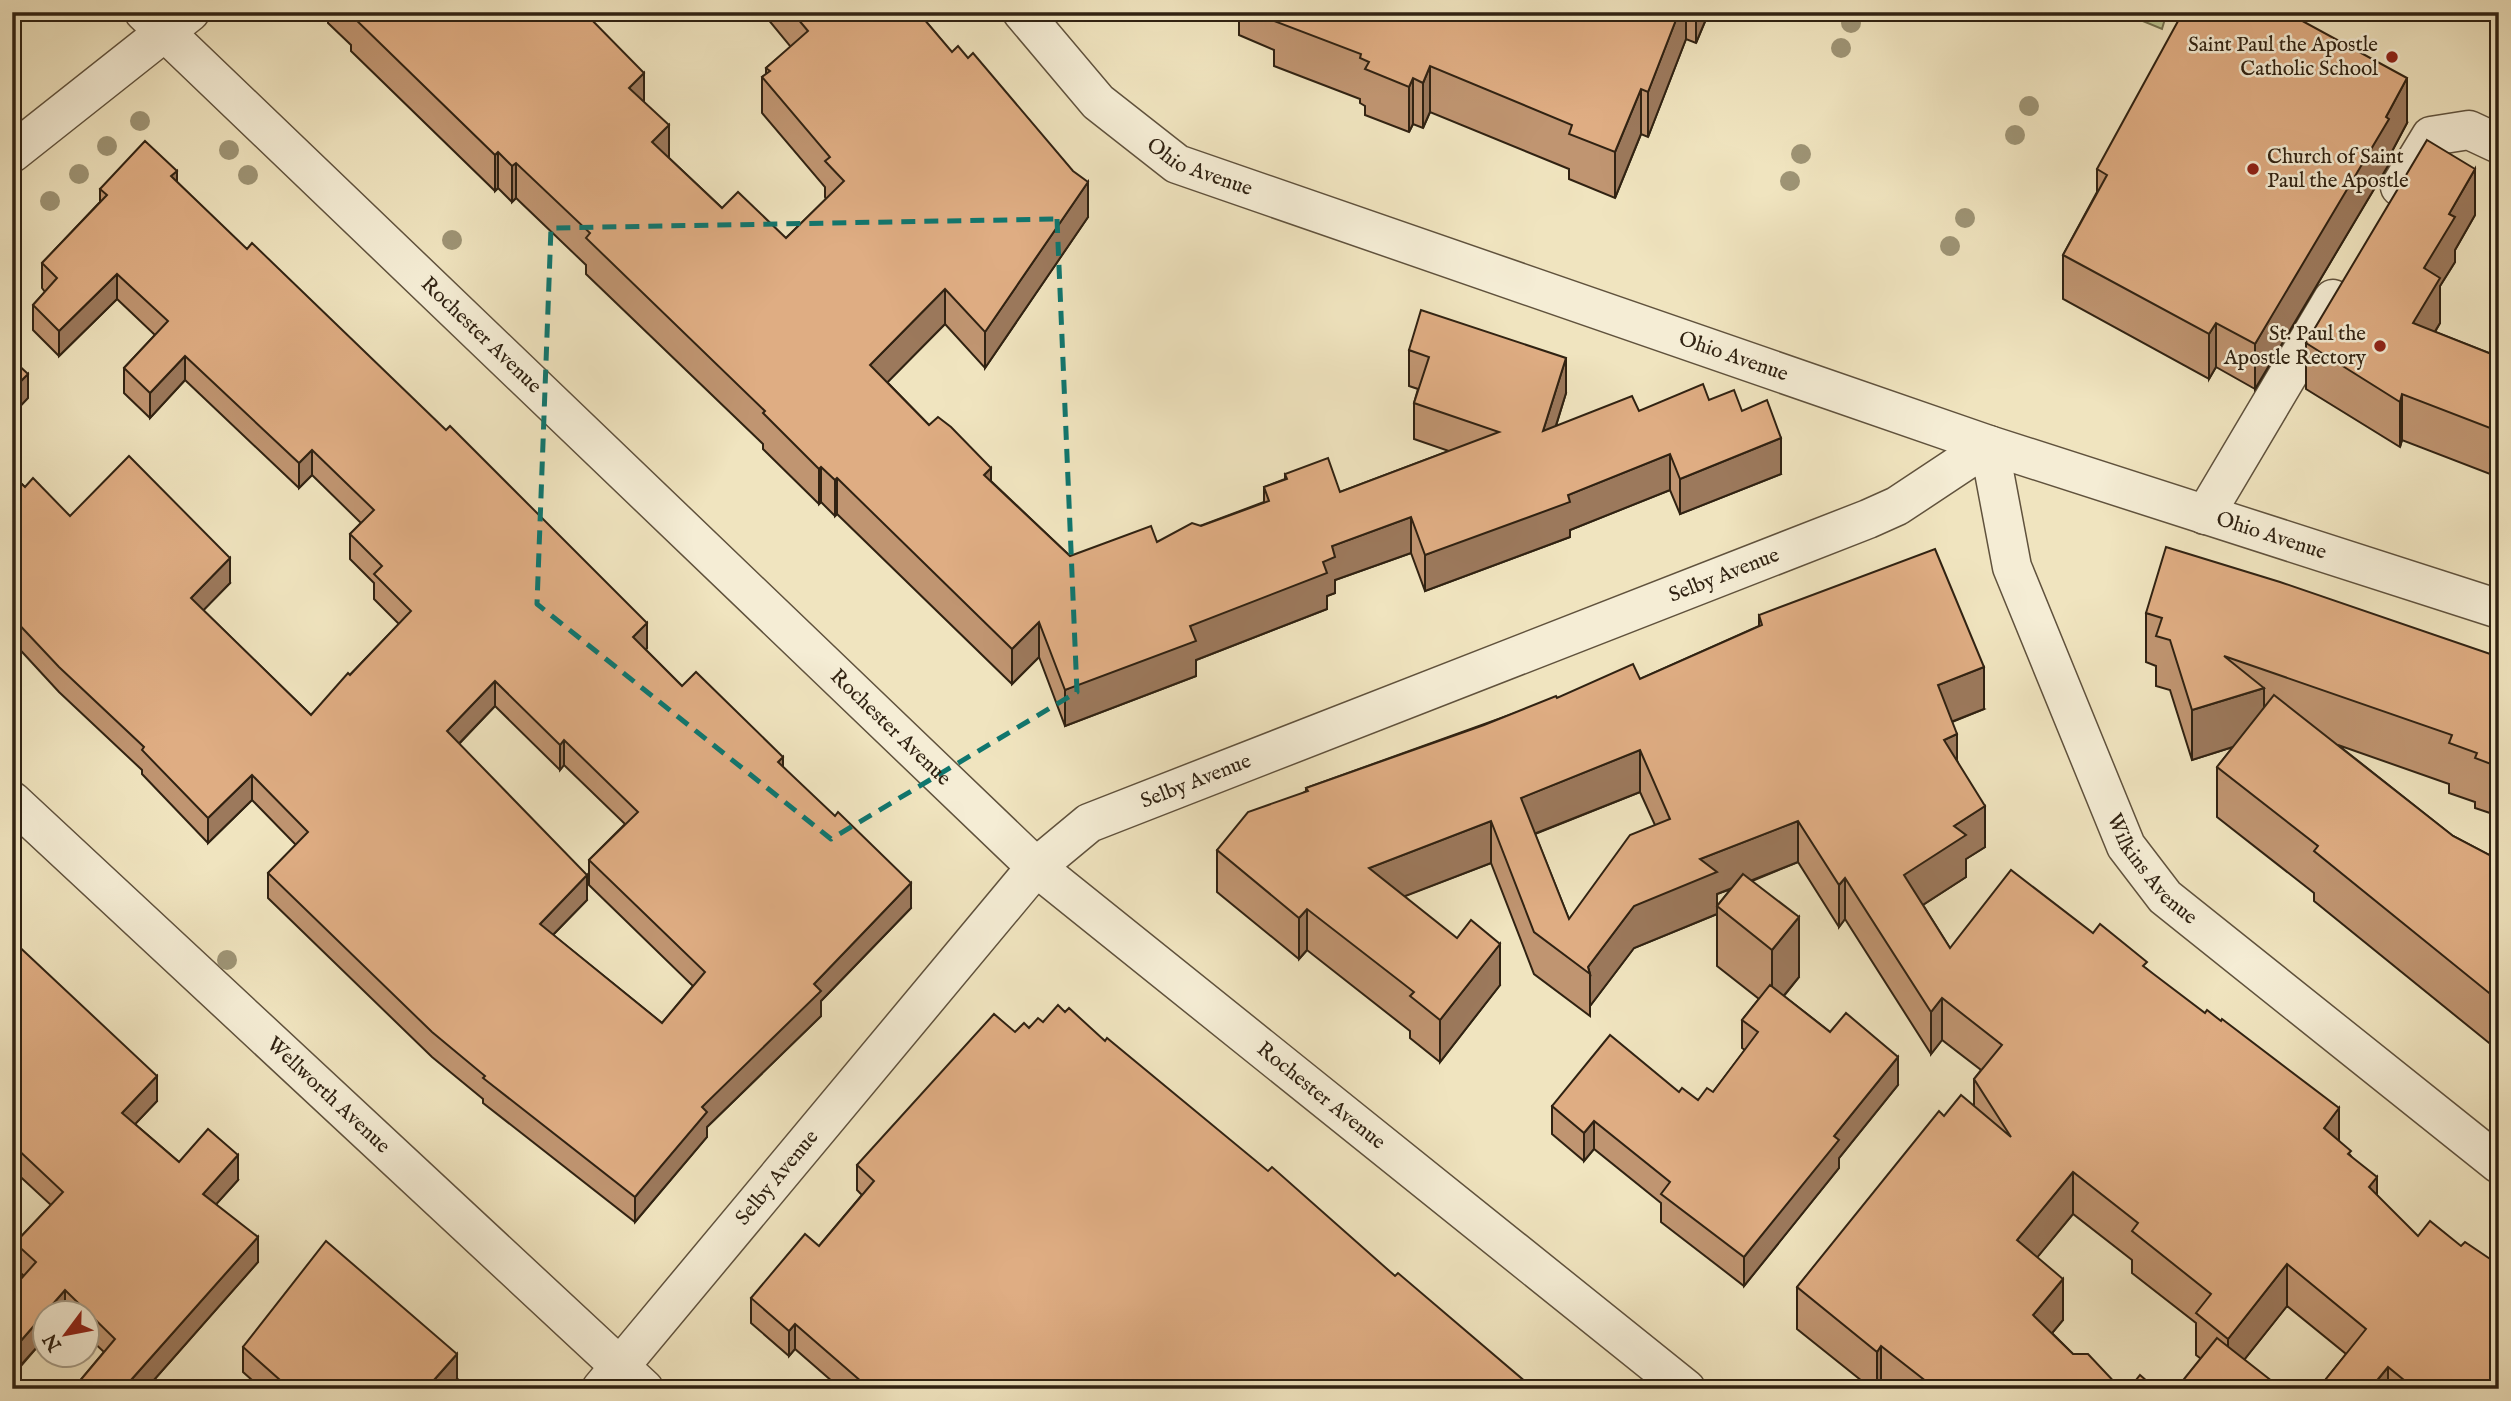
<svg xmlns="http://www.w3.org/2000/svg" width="2511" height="1401" font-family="'IM FELL English',serif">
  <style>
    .green { fill: #bcc490; stroke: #767351; stroke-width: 2 }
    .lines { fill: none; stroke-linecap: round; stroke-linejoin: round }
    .minor-casing { stroke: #60523d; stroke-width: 41 }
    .minor { stroke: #f5edd5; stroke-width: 38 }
    .tree { fill: #9e9475 }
    .wall { fill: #c09571; stroke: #302212; stroke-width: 2; fill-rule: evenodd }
    .shaded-wall { fill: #9c795c; stroke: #302212; stroke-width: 2 }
    .building { fill: #dfad83; stroke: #302212; stroke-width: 2; fill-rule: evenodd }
    .marked { fill: none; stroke: #0f766e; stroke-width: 5; stroke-dasharray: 14 9; stroke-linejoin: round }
    .poi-dot { fill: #8f2418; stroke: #f5edd5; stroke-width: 2.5 }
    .labels { text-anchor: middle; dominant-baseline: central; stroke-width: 5; stroke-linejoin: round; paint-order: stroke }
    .poi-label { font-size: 21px; fill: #302212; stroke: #f5edd5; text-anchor: end }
    .street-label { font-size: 21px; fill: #302212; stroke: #f5edd5 }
  </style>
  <rect width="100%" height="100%" fill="#f0e4bf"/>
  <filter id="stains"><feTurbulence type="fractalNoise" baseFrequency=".00286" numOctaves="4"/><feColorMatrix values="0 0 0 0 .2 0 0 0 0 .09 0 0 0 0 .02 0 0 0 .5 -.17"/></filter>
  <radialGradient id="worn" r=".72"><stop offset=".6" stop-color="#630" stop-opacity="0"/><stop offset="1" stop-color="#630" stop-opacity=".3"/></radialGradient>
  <path class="green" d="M2121 12H2167L2162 29Z"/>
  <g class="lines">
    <defs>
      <g id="minor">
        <path id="s1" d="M144 12 1036 867 1686 1389"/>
        <path id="s2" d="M1022 12 1098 102 1177 164 1989 445 2499 609"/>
        <path d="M12 153 190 12"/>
        <path d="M2400 187 2431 136 2469 130 2499 144"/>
        <path d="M2205 515 2333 299"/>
        <path id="s3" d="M12 801 644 1389"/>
        <path id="s4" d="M601 1389 1036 867 1089 823 1868 519 1897 506 1989 445 2012 567 2126 846 2165 897 2499 1164"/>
      </g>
    </defs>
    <use href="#minor" class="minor-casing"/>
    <use href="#minor" class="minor"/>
  </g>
  <g class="tree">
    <circle cx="1851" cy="23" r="10"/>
    <circle cx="1841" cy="48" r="10"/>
    <circle cx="2029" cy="106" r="10"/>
    <circle cx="140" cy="121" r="10"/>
    <circle cx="2015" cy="135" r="10"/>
    <circle cx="107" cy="146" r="10"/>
    <circle cx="229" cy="150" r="10"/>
    <circle cx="1801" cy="154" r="10"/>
    <circle cx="79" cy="174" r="10"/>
    <circle cx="248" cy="175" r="10"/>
    <circle cx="1790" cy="181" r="10"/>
    <circle cx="50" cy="201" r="10"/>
    <circle cx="1965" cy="218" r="10"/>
    <circle cx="452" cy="240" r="10"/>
    <circle cx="1950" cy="246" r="10"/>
    <circle cx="227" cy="960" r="10"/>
  </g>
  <g class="wall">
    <path d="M328 12H595L590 18 644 102 669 158 722 208 786 238 826 199 825 197V187L762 113V77L766 74V68L791 47 762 12H918L1088 217 985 368 945 324 887 382 929 425 991 481 1070 556 1157 542 1264 502V487L1285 479V474L1340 492 1449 451 1414 439V403L1418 389 1409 386V350L1566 393 1556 426 1639 411 1709 400 1742 411 1781 474 1680 514 1670 490 1570 530V537L1425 591 1411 553 1335 580V593L1327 596V609L1196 660V676L1065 726 1039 657 1012 684 837 514 835 516 821 502 819 504 763 449V444L586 274V265L516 198 512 202 498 188 495 191 351 51V45L328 23Z"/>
    <path d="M1239 12H1709L1696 43 1686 39 1648 137 1641 134 1615 198 1569 179V169L1430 112 1423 128 1413 124 1409 132 1365 115V106L1360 103V99L1274 66V50L1239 35Z"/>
    <path d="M2490 12H2499V59L2490 55Z"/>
    <path d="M2407 123 2389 157V164L2255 389 2216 367 2209 379 2063 299V255L2097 192V169Z"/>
    <path d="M177 182 647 648 646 650 682 686 783 767 911 908 821 1001V1016L707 1127V1137L635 1222 483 1103V1099L432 1057 268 898V873L296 845 252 800 208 843 142 774V770L59 692 12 641V475L25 487 70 516 230 583 203 610 311 715 399 624 374 599V583L350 559V534L361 523 312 475 299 488 185 380 150 418 124 393V368L155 335 117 299 59 356 33 330V305L45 292 42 288V263L100 202V189ZM495 706 560 770 564 765 625 824 589 860V885L693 986 662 1023 553 935 587 900 459 744Z"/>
    <path d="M2475 215 2455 250V262L2440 286V323L2435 332 2499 357V450L2490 474 2402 440 2400 447 2306 389V343Z"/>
    <path d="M2146 613 2499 657V816L2475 808V802L2449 793V784L2338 745 2453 836 2499 860V1051L2314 901V893L2217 817V767L2233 747 2192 760 2170 690 2156 686V666L2146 662Z"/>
    <path d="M1759 615 1984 709 1952 722 1957 760 1985 847 1966 859V877L1923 905 1950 948 2093 933 2147 969 2339 1141 2351 1156 2377 1195 2499 1389H2318L2346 1354 2287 1306 2244 1360 2200 1358 2196 1355V1323L2132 1273V1260L2073 1214 2037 1257 2063 1320 2052 1333 2073 1354 2121 1389H1872L1797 1329V1287L1944 1116 1974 1106V1079L1981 1070 1942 1040 1931 1054 1845 919 1839 927 1798 862 1752 881 1799 977 1784 996 1898 1085 1839 1158V1168L1744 1286 1661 1222V1203L1594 1149 1584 1161 1552 1134V1106L1679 1092 1698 1100 1713 1092 1745 1050 1742 1048V1020L1759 999 1717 966V906L1731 889 1717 894V914L1634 948 1590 1006V1016L1534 974 1491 863 1404 896 1500 985 1440 1062 1410 1038V1031L1307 950 1299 959 1217 892V850L1306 791V788L1557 698 1640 679 1759 626ZM1640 792 1655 825 1569 919 1535 834Z"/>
    <path d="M12 940 157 1101 135 1124 179 1162 238 1180 216 1204 258 1262 146 1389H73L104 1352 88 1337V1313H46V1337L14 1374 12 1389 24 1276 15 1268V1243L51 1205 12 1169Z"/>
    <path d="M1065 1012 1105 1041 1534 1389H841L795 1349 789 1356 751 1323V1298L819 1246 862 1195 857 1190V1165L1015 1032 1043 1022Z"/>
    <path d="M243 1347 457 1379 448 1389H262L243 1372Z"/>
  </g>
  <g class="shaded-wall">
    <path d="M572 12H595L572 36Z"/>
    <path d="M1679 12H1686V39L1648 137V92Z"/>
    <path d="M1696 12H1709L1696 43Z"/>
    <path d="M1430 66V112L1423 128V83Z"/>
    <path d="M644 73V108L629 88Z"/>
    <path d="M1413 78V124L1409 132V87Z"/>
    <path d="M2407 78V123L2389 157V164L2255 389V344L2386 117Z"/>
    <path d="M1641 89V134L1615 198V152Z"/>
    <path d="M669 125V161L652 142Z"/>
    <path d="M498 152V188L495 191V155Z"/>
    <path d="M516 163V198L512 202V166Z"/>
    <path d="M2475 169V215L2455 250V262L2440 286V323L2413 368V323L2424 268 2449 214Z"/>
    <path d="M177 171V195L171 176Z"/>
    <path d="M1088 182V217L985 368V332Z"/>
    <path d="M117 274V299L59 356V331Z"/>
    <path d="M945 289V324L870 400V365Z"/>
    <path d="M2216 323V367L2209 379V334Z"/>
    <path d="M185 356V380L150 418V393Z"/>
    <path d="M1566 358V393L1543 467V431Z"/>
    <path d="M28 374V398L12 415V390Z"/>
    <path d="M2402 394V440L2400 447V402Z"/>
    <path d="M2499 405V450L2490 474V428Z"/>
    <path d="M1781 438V474L1680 514V479Z"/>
    <path d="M312 450V475L299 488V463Z"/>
    <path d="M1670 454V490L1570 530V537L1425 591V555L1568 495Z"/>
    <path d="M821 467V502L819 504V469Z"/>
    <path d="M991 468V503L984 475Z"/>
    <path d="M837 478V514L835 516V480Z"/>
    <path d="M1411 517V553L1335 580V593L1327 596V609L1196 660V676L1065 726V690L1190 626 1323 562 1332 546Z"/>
    <path d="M230 558V583L191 623V598Z"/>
    <path d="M1039 622V657L1012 684V649Z"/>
    <path d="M647 623V648L633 662V637Z"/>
    <path d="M1984 667V709L1938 727V685Z"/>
    <path d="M495 681V706L447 756V731Z"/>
    <path d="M2264 688V737L2192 760V710Z"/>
    <path d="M1957 734V776L1944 740Z"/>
    <path d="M564 740V765L560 770V745Z"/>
    <path d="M1640 750V792L1521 839V798Z"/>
    <path d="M783 757V782L778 762Z"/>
    <path d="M252 775V800L208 843V818Z"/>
    <path d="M1985 806V847L1966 859V877L1904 917V875L1954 826Z"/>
    <path d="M1491 821V863L1369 910V868Z"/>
    <path d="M1798 821V862L1717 894V914L1634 948 1590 1006V974L1588 967 1634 906 1700 859Z"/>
    <path d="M587 875V900L540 948V924Z"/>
    <path d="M1845 878V919L1839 927V885Z"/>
    <path d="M911 883V908L821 1001V1016L707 1127V1137L635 1222V1197L702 1107 814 984Z"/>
    <path d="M1307 909V950L1299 959V918Z"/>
    <path d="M1799 917V977L1772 1010V950Z"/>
    <path d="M1500 944V985L1440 1062V1020Z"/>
    <path d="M1942 998V1040L1931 1054V1012Z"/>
    <path d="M1898 1057V1085L1839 1158V1168L1744 1286V1257L1834 1136Z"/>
    <path d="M157 1076V1101L122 1138V1113Z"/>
    <path d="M2339 1108V1149L2324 1128Z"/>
    <path d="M1594 1121V1149L1584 1161V1133Z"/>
    <path d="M238 1155V1180L203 1219V1194Z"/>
    <path d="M2073 1172V1214L2017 1282V1240Z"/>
    <path d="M2377 1177V1219L2369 1187Z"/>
    <path d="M258 1237V1262L146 1389H123Z"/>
    <path d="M2287 1264V1306L2228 1380V1339Z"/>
    <path d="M2063 1279V1320L2033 1356V1315Z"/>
    <path d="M65 1290V1313H46V1337L12 1375V1351Z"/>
    <path d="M795 1324V1349L789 1356V1331Z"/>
    <path d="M1881 1346V1388L1877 1389V1352Z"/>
    <path d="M457 1354V1379L448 1389H434V1380Z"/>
    <path d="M2388 1367V1389H2370Z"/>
  </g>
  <g class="building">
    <path d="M354 12H584L644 73 629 88 669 125 652 142 722 208 738 192 786 238 844 181 825 161 830 157 762 77 770 71 766 68 808 31 792 12H918L952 52 958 46 968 58 973 53 1073 171 1088 182 985 332 945 289 870 365 929 425 938 417 951 427 991 468 984 475 1070 556 1151 526 1157 542 1192 523 1201 526 1269 501 1264 487 1287 479 1285 474 1328 458 1340 492 1499 432 1414 403 1429 357 1409 350 1421 310 1566 358 1543 431 1632 396 1639 411 1703 384 1709 400 1734 390 1742 411 1767 400 1781 438 1680 479 1670 454 1568 495 1570 502 1425 555 1411 517 1332 546 1335 557 1323 562 1327 573 1190 626 1196 641 1065 690 1039 622 1012 649 837 478 835 480 821 467 819 469 763 413 765 411 586 238 590 233 516 163 512 166 498 152 495 155 351 15Z"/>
    <path d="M1277 12H1679L1648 92 1641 89 1615 152 1569 134 1572 125 1430 66 1423 83 1413 78 1409 87 1365 69 1369 62 1360 58 1361 54 1274 21Z"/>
    <path d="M2183 12H2286L2407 78 2386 117 2389 119 2255 344 2216 323 2209 334 2063 255 2107 175 2097 169Z"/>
    <path d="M2427 140 2475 169 2449 214 2455 217 2424 268 2440 278 2413 323 2499 357V405L2490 428 2402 394 2400 402 2306 343Z"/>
    <path d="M145 141 177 171 171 176 247 249 252 243 446 430 450 426 647 623 633 637 682 686 696 672 783 757 778 762 835 816 838 812 911 883 814 984 821 991 702 1107 707 1112 635 1197 483 1078 485 1076 432 1032 268 873 308 832 252 775 208 818 142 750 144 747 59 667 12 617V475L25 487 33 478 70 516 129 456 230 558 191 598 311 715 348 673 350 675 411 611 374 574 382 566 350 534 374 510 312 450 299 463 185 356 150 393 124 368 168 321 117 274 59 331 33 305 57 278 42 263 107 195 100 189ZM495 681 560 745 564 740 638 812 589 860 705 972 662 1023 540 924 587 875 447 731Z"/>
    <path d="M12 359 28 374 12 390Z"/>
    <path d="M2166 547 2280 582 2499 657V767L2475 758 2477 753 2449 743 2452 735 2224 656 2264 688 2192 710 2170 640 2156 636 2162 618 2146 613Z"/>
    <path d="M1935 549 1984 667 1938 685 1957 734 1944 740 1985 806 1954 826 1966 835 1904 875 1950 948 2011 870 2093 933 2100 924 2147 962 2143 966 2205 1013 2207 1010 2221 1021 2222 1019 2339 1108 2324 1128 2351 1151 2348 1154 2377 1177 2369 1187 2418 1236 2430 1221 2461 1246 2465 1242 2499 1265V1389H2415L2388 1367 2370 1389H2318L2366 1329 2287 1264 2228 1339 2196 1313 2211 1294 2132 1231 2138 1223 2073 1172 2017 1240 2063 1279 2033 1315 2073 1354H2088L2121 1389H1936L1881 1346 1877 1352 1797 1287 1939 1111 1944 1116 1961 1095 2011 1137 1974 1079 2002 1045 1942 998 1931 1012 1845 878 1839 885 1798 821 1700 859 1717 872 1634 906 1588 967 1590 974 1534 932 1491 821 1369 868 1457 938 1471 920 1500 944 1440 1020 1410 996 1414 992 1307 909 1299 918 1217 850 1248 812 1308 791 1306 788 1484 725 1556 696 1557 698 1633 664 1640 679 1762 625 1759 615ZM1640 750 1670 819 1630 835 1569 919 1521 798Z"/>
    <path d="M2274 695 2453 836 2499 860V1001L2314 851 2318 846 2217 767Z"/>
    <path d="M1743 874 1799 917 1772 950 1717 906Z"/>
    <path d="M12 940 157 1076 122 1113 179 1162 208 1129 238 1155 203 1194 258 1237 123 1389H73L115 1339 65 1290 12 1351V1289L36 1262 15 1243 63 1192 12 1144Z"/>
    <path d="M1770 985 1830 1032 1846 1013 1898 1057 1834 1136 1839 1140 1744 1257 1661 1194 1670 1182 1594 1121 1584 1133 1552 1106 1610 1035 1679 1092 1682 1088 1698 1100 1707 1088 1713 1092 1758 1032 1742 1020Z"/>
    <path d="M1058 1005 1065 1012 1069 1008 1105 1041 1107 1038 1268 1171 1272 1167 1395 1276 1398 1273 1534 1389H870L795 1324 789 1331 751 1298 805 1234 819 1246 874 1181 857 1165 994 1014 1015 1032 1024 1023 1029 1028 1038 1018 1043 1022Z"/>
    <path d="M326 1241 457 1354 434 1380 445 1389H289V1388L243 1347Z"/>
    <path d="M2217 1338 2282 1389H2176Z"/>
    <path d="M12 1372 31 1389H12Z"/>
    <path d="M2140 1375 2156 1389H2129Z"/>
  </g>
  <path class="marked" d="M1057 219 1077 692 831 839 537 604 551 228Z"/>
  <g class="poi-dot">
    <circle cx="2392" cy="57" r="7"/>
    <circle cx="2253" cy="169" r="7"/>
    <circle cx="2380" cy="346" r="7"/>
  </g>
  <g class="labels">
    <g class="poi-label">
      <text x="2378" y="45">Saint Paul the Apostle<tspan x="2378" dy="24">Catholic School</tspan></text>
      <text x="2267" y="157" text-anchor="start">Church of Saint<tspan x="2267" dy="24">Paul the Apostle</tspan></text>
      <text x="2366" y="334">St. Paul the<tspan x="2366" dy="24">Apostle Rectory</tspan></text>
    </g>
    <g class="street-label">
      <text stroke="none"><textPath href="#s2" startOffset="240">Ohio Avenue</textPath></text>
      <text stroke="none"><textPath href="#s1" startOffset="467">Rochester Avenue</textPath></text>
      <text stroke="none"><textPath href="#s2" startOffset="807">Ohio Avenue</textPath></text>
      <text stroke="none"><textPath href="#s2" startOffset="1374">Ohio Avenue</textPath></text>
      <text stroke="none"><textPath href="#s4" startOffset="1430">Selby Avenue</textPath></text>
      <text stroke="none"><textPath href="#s1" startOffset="1034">Rochester Avenue</textPath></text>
      <text stroke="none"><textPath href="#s4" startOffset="863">Selby Avenue</textPath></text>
      <text stroke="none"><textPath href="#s4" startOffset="2186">Wilkins Avenue</textPath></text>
      <text stroke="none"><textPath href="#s3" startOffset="432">Wellworth Avenue</textPath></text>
      <text stroke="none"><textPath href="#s1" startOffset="1601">Rochester Avenue</textPath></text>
      <text stroke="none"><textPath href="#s4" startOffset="275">Selby Avenue</textPath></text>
    </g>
  </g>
  <rect width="2511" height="1401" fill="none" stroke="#f0e4bf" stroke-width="42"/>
  <rect x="14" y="14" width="2483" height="1373" fill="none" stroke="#302212" stroke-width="3.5"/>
  <rect x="21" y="21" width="2469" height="1359" fill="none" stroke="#302212" stroke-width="2"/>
  <g transform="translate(66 1334) rotate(238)"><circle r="33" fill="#f5edd5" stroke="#a69c87" stroke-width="2"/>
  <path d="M0-5L12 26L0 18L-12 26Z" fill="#8f2418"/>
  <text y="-10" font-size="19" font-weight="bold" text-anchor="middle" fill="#302212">N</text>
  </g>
  <rect width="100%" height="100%" filter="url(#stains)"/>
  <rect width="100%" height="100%" fill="url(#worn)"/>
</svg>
